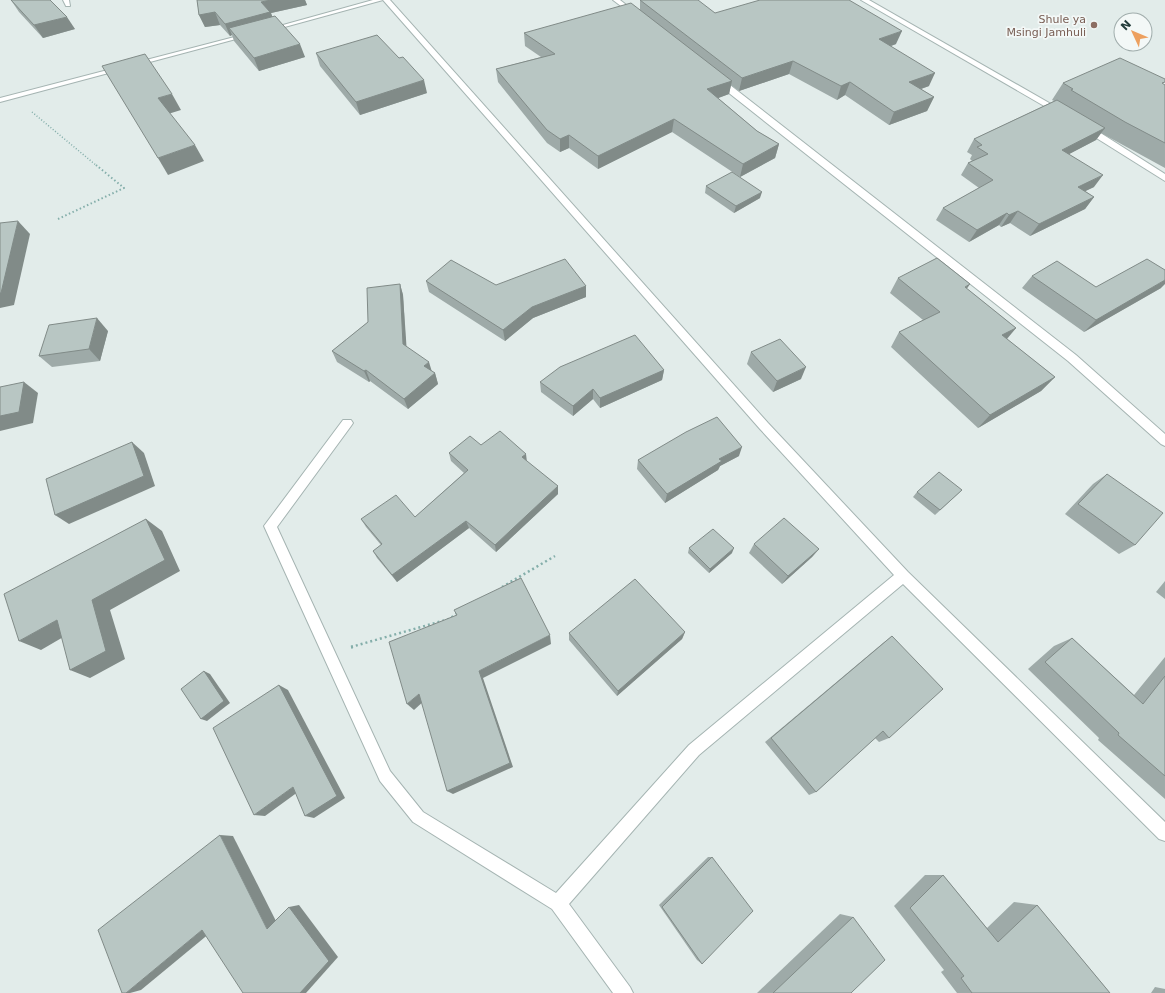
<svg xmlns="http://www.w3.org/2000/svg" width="1165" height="993" font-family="'DejaVu Sans',sans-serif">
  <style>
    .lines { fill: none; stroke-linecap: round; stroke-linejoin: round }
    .street-casing { stroke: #a5b4b2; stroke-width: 2 }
    .path-far3 { stroke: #84aeaa; stroke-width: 1.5; stroke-dasharray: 1 2; stroke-linecap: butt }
    .path-far2 { stroke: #84aeaa; stroke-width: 2; stroke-dasharray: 1.5 2.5; stroke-linecap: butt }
    .path-far1 { stroke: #84aeaa; stroke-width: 2.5; stroke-dasharray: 2 3; stroke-linecap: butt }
    .path { stroke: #84aeaa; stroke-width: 3; stroke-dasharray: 2.5 4; stroke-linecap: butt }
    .street { fill: #fff; fill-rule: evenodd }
    .wall { fill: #9eaaa8 }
    .shaded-wall { fill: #818b88 }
    .building { fill: #b8c6c3; stroke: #818b88 }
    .education-dot { fill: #8d6e63; stroke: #f3f8f7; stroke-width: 1.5 }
    .labels { text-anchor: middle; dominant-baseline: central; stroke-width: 3.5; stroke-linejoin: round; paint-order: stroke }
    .far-education-label { font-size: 11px; fill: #785e54; stroke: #f3f8f7; text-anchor: end }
  </style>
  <rect width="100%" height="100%" fill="#e2ecea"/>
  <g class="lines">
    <defs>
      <g id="street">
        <path d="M63 0H69L70 6H66Z"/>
        <path d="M373 0H390L768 423 908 572 1165 822V841L1159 839 903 584 699 755 569 904 630 987 633 993H613L552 909 413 822 380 781 264 526 343 420H351L353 423 351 426 277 527 390 771 423 812 556 893 689 745 894 575 760 429 383 0 270 31 265 30Z"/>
        <path d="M613 0H620L639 15 634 16Z"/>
        <path d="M861 0H869L1065 112 1058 114Z"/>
        <path d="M246 34 251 35 0 102V98Z"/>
        <path d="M715 78H721L1076 355 1165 434V446L1161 444 1068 361 715 82Z"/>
        <path d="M1082 125H1088L1165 174V181L1082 129Z"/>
      </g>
    </defs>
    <use href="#street" class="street-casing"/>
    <path class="path-far3" d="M32 112 97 166"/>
    <path class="path-far2" d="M58 219 124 188 96 165"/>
    <g class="path-far1">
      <path d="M502 587 555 556"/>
      <path d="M351 647 449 619 458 613"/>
    </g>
    <path class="path" d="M351 647H353"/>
    <use href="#street" class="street"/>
  </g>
  <g class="wall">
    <path d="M11 0 75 29 43 38 19 12Z"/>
    <path d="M197 0H305L307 5 271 13 272 17 305 57 259 71 234 41 232 35 230 36 220 25 205 27 199 15Z"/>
    <path d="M640 0 896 44 891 46 929 86 921 89 934 97 927 111 889 125 845 95 837 100 789 74 739 91 731 85 729 94 718 98 757 131 779 144 775 158 740 177 672 132 598 169 569 148 560 152 547 143 498 82 496 69 541 57 525 46 524 33 640 9Z"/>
    <path d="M316 53 427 93 360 115 320 66Z"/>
    <path d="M1063 83 1165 85V168L1112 139 1101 133 1096 140 1069 154 1094 187 1085 191 1094 197 1085 209 1030 236 1010 223 1001 227 999 225 969 242 936 220 943 208 979 188 961 175 968 163 972 161 970 159 972 155 967 152 974 139 1054 101 1052 100Z"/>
    <path d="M706 186 760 198 734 213 705 193Z"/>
    <path d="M1032 276 1096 287 1161 288 1084 332 1022 288Z"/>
    <path d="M898 278 967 289 1016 328 1007 339 1055 377 1041 391 978 428 891 347 899 332 923 320 890 293Z"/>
    <path d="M426 281 496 285 586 286V297L533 318 505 341 429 292Z"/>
    <path d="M400 284 403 295 406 346 431 371 435 373 438 384 408 409 370 381 369 382 337 362 332 351 368 322Z"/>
    <path d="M108 331 100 361 52 367 39 356Z"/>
    <path d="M751 352 801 379 773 392 747 364Z"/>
    <path d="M664 370 662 380 600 408 593 399 573 416 541 392 540 382Z"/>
    <path d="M481 445 526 454V461L558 486V494L496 552 469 528 397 582 377 558 373 551 381 545 366 527 361 519 415 517 464 473 451 461 449 453Z"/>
    <path d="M739 456 720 466 718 470 665 503 637 469 638 460Z"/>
    <path d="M1107 474 1135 545 1119 554 1065 514 1093 484Z"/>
    <path d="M962 490 935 515 913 497 917 492Z"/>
    <path d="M754 544 819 549 812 557 782 584 749 553Z"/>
    <path d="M689 548 732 553 709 573 688 553Z"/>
    <path d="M1165 581V599L1156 592Z"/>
    <path d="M685 632 682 639 617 696 569 640V633Z"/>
    <path d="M892 636 889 738 879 742 875 738 816 792 809 795 765 742 883 643Z"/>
    <path d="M1072 638 1134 695 1165 657V799L1098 740 1099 738 1028 669 1054 646Z"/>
    <path d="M708 857H712L702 964 697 960 659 905Z"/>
    <path d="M925 875H943L987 928 1014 902 1037 905 1110 993H957L941 972 944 970 894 906Z"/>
    <path d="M840 914 853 917 851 993H757Z"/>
    <path d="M1155 987 1165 989V993H1151Z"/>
  </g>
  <g class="shaded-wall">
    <path d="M271 0H305L307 5 271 13 275 24 229 28 232 35 230 36 225 24 261 2Z"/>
    <path d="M215 12 220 25 205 27 199 15Z"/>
    <path d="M67 17 75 29 43 38 34 25Z"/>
    <path d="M902 31 896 44 874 52 879 39Z"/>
    <path d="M300 44 305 57 259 71 254 58Z"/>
    <path d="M793 61 789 74 739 91 742 78Z"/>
    <path d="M935 73 929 86 904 95 909 82Z"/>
    <path d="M424 80 427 93 360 115 356 102Z"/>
    <path d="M732 81 729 94 705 103 707 89Z"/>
    <path d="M850 82 845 95 837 100 841 86Z"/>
    <path d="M172 94 181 110 168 114 158 98Z"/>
    <path d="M934 97 927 111 889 125 894 112Z"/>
    <path d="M674 119 672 132 598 169V156Z"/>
    <path d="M1105 128 1096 140 1054 162 1062 150Z"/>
    <path d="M569 135V148L560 152V139Z"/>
    <path d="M779 144 775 158 740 177 743 164Z"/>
    <path d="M195 145 204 161 168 175 158 158Z"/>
    <path d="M1103 175 1094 187 1069 199 1078 187Z"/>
    <path d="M762 192 760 198 734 213 736 206Z"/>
    <path d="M1094 197 1085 209 1030 236 1039 224Z"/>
    <path d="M1018 211 1010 223 1001 227 1009 215Z"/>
    <path d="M1007 213 999 225 969 242 977 230Z"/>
    <path d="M18 221 30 234 14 305 0 308V293Z"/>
    <path d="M1165 280V284L1161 288 1084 332 1096 320Z"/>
    <path d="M400 284 403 295 407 354 403 344Z"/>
    <path d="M970 284 960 299 965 287Z"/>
    <path d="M586 286V297L533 318 505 341 503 330 532 307Z"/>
    <path d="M97 318 108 331 100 361 89 349Z"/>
    <path d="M1016 328 1004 342 1002 335Z"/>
    <path d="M429 362 432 372 424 366Z"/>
    <path d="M806 367 801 379 773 392 777 381Z"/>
    <path d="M366 370 370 381 369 382 364 371Z"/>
    <path d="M664 370 662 380 600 408V398Z"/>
    <path d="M435 373 438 384 408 409 404 399Z"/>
    <path d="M1055 377 1041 391 978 428 990 415Z"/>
    <path d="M24 382 38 393 33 423 0 431V416Z"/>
    <path d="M593 389V399L573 416V406Z"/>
    <path d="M132 442 144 453 155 486 69 524 55 515Z"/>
    <path d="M742 447 739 456 720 466 718 470 665 503 667 494 719 459Z"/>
    <path d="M526 454 527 462 522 457Z"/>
    <path d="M558 486V494L496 552 495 545Z"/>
    <path d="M146 519 162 531 180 571 110 610 125 659 90 678 70 670 92 600Z"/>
    <path d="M466 521 469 528 397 582 392 575Z"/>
    <path d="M734 548 732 553 709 573 710 569Z"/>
    <path d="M819 549 812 557 782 584 788 576Z"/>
    <path d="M57 620 77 629 41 650 19 641Z"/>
    <path d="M685 632 682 639 617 696 618 691Z"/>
    <path d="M550 635 551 644 483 678 513 767 453 794 447 791 479 671Z"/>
    <path d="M204 671 210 674 230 703 207 721 201 719Z"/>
    <path d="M279 685 288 690 345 798 314 818 305 816Z"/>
    <path d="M419 694 425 700 414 710 407 704Z"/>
    <path d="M293 787 302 789 265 816 254 815Z"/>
    <path d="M220 835 233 836 279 927 267 929Z"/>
    <path d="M299 905 338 957 306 993H300L289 907Z"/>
    <path d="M216 928 141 990 130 993H126L202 930Z"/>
  </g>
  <g class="building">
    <path d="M11 0H50L67 17 34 25Z"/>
    <path d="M197 0H271L261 2 270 12 225 24 215 12 199 15Z"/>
    <path d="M640 0H698L715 13 760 0H849L902 31 879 39 935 73 909 82 934 97 894 112 850 82 841 86 793 61 742 78Z"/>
    <path d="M631 3 732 81 707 89 757 131 779 144 743 164 674 119 598 156 569 135 560 139 547 130 496 69 555 54 524 33Z"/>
    <path d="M275 16 300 44 254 58 229 28Z"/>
    <path d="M377 35 399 58 403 57 424 80 356 102 316 53Z"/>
    <path d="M145 54 172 94 158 98 195 145 158 158 102 66Z"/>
    <path d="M1120 58 1165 79V82L1162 83 1165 85V143L1125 122 1071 90 1073 89 1063 83Z"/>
    <path d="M1057 100 1105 128 1062 150 1103 175 1078 187 1094 197 1039 224 1018 211 1009 215 1007 213 977 230 943 208 993 180 968 163 988 154 977 147 982 145 974 139Z"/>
    <path d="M732 172 762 192 736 206 706 186Z"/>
    <path d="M18 221 1 293H0V223Z"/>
    <path d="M937 258 970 284 965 287 1016 328 1002 335 1055 377 990 415 899 332 940 312 898 278Z"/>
    <path d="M565 259 586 286 532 307 503 330 426 281 451 260 496 285Z"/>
    <path d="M1147 259 1165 270V280L1096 320 1032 276 1057 261 1096 287Z"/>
    <path d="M400 284 403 344 429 362 424 366 435 373 404 399 366 370 364 371 332 351 368 322 367 288Z"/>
    <path d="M97 318 89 349 39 356 49 325Z"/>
    <path d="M635 335 664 370 600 398 593 389 573 406 540 382 560 367Z"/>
    <path d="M780 339 806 367 777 381 751 352Z"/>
    <path d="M24 382 19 412 0 416V387Z"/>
    <path d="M717 417 742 447 719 459 722 461 667 494 638 460 686 432Z"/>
    <path d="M500 431 526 454 522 457 558 486 495 545 466 521 392 575 373 551 382 544 361 519 396 495 415 517 468 470 449 453 470 436 481 445Z"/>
    <path d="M132 442 144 476 55 515 46 479Z"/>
    <path d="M939 472 962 490 940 510 917 492Z"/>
    <path d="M1107 474 1163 513 1135 545 1078 504Z"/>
    <path d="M784 518 819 549 788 576 754 544Z"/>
    <path d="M146 519 165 560 92 600 106 651 70 670 57 620 19 641 4 594Z"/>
    <path d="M713 529 734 548 710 569 689 548Z"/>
    <path d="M521 578 550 635 479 671 510 763 447 791 419 694 407 704 389 642 457 615 454 610Z"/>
    <path d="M635 579 685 632 618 691 569 633Z"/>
    <path d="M892 636 943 689 889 738 883 731 816 792 771 738Z"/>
    <path d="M1072 638 1143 704 1165 676V776L1118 735 1119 733 1045 662Z"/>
    <path d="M204 671 224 701 201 719 181 689Z"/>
    <path d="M279 685 337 796 305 816 293 787 254 815 213 728Z"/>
    <path d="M220 835 267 929 289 907 329 961 300 993H243L202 930 126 993H122L98 930Z"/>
    <path d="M712 857 753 911 702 964 662 907Z"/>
    <path d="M943 875 998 942 1037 905 1110 993H972L961 978 964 976 910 908Z"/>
    <path d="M853 917 885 960 851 993H773Z"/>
  </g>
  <circle class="education-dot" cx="1094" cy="25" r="4"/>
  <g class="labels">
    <g class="far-education-label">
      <text x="1086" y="19">Shule ya<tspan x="1086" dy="13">Msingi Jamhuli</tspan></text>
    </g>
  </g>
  <g transform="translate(1133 32) rotate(314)"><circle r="19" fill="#f3f8f7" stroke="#a0adac"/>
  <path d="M0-3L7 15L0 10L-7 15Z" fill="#eda05f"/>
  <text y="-6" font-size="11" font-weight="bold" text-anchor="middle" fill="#233c3b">N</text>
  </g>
</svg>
